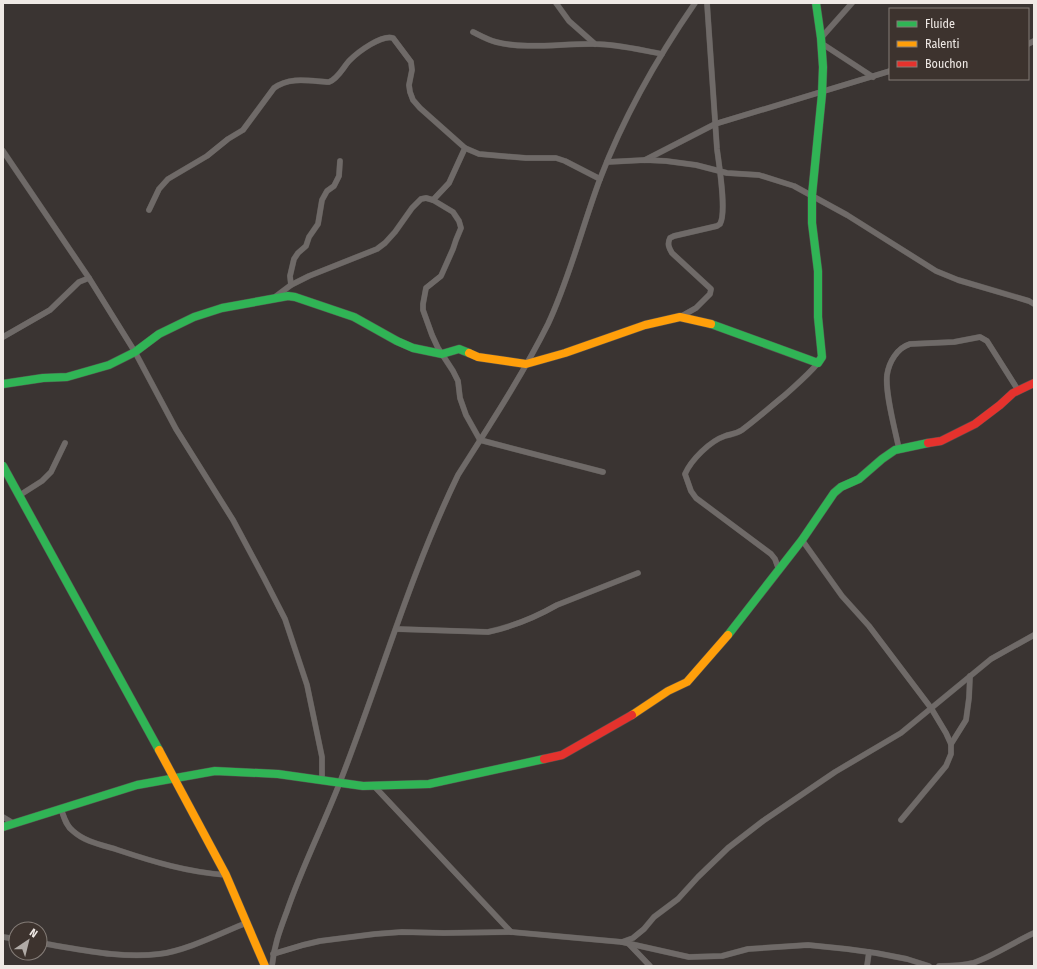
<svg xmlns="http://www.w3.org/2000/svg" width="1037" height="969" font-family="'Fira Sans Condensed',sans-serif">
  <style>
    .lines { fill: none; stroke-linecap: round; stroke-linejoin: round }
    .street-casing { stroke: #56524f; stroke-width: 6 }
    .fast-casing { stroke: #56524f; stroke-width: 9 }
    .slow-casing { stroke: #56524f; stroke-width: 9 }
    .jam-casing { stroke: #56524f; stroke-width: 9 }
    .street { stroke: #6f6a68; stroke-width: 5.5 }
    .fast { stroke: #30b455; stroke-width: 8 }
    .slow { stroke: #ff9f0a; stroke-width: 8 }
    .jam { stroke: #e5322d; stroke-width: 8 }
  </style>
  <rect width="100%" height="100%" fill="#3a3432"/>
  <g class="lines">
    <defs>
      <g id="street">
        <path d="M556 3 569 21 595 44"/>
        <path d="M473 32C481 36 488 40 496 42 527 50 563 43 595 44 617 44 640 50 662 54"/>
        <path d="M821 38 852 3"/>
        <path d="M821 43 873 77"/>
        <path d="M1028 44 1034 41"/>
        <path d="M3 151 89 278 135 352 176 429 233 520 264 578 285 619 307 685 322 757V780"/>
        <path d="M645 160 715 124 890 71"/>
        <path d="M607 162 645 160 666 161 696 165 727 173 759 175 794 186 847 215 936 271 958 280 1029 301 1034 304"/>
        <path d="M433 200 449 183 465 148"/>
        <path d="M149 210 159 189 168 179 207 156 228 139 243 130 274 88C290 76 310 81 329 82 339 78 343 67 350 60 358 52 382 34 393 38L411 62 412 70 409 85 410 92 413 100 420 108 465 148 479 154 526 158H556L565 161 600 179"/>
        <path d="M291 285 290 276 294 259 298 253 306 246 309 237 318 224 322 200 327 191 334 186 339 176 340 161"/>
        <path d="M275 297 291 285 309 276 377 249 385 243 395 232 412 208 421 199 426 198 433 200 453 212 459 221 461 228 456 240 453 249 441 276 426 288 423 304V310L432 335 438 348 453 371 458 381 460 398 466 415 480 440 603 472"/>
        <path d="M680 317 696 308 710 294 711 289 672 253C669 248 667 244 670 238L674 236 717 226 720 224C727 212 719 165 717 149L707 3"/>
        <path d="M3 337 50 310 79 282 89 278"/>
        <path d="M899 449C895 429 885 394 887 375 889 362 897 348 910 344L954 342 980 337 987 341 1018 390"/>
        <path d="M20 495 42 481 51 472 65 443"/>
        <path d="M802 540 842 596 869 626 931 708 946 733 951 744V754L946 766 901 820"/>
        <path d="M779 570 775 559 771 554 696 498 691 491 685 474C691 460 710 441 725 436 731 434 736 434 742 430 757 419 770 407 785 395 797 384 808 375 818 363"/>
        <path d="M396 629 488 632C511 627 536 617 557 605L638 573"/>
        <path d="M951 744 966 720 969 698 970 676"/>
        <path d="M375 787 511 932"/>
        <path d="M61 809C64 817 66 826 73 831 85 842 102 845 118 850 154 862 187 872 226 875"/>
        <path d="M3 817 13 823"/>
        <path d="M3 937 16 939"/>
        <path d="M622 942 633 938 644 929 654 917 678 899 698 877 728 848 763 821 835 772 901 733 991 659 1034 635"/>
        <path d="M40 943C79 949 120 959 159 954 186 951 221 933 246 923"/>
        <path d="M628 943 650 966"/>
        <path d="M273 954 303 945 320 941 375 934 402 932 444 933 511 932 622 942 689 957 722 956 748 949 808 945 847 949 876 953 907 959 929 966"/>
        <path d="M272 966C274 945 280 930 287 911 302 867 323 826 340 782 380 680 410 574 458 475 489 426 522 376 548 324 570 277 582 227 600 179 624 116 657 58 695 3"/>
        <path d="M867 966 869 952"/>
        <path d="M939 966C950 966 962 966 973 963 994 956 1014 942 1034 933"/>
      </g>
      <g id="fast">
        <path d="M711 324 818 363 822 357 818 317V271L812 223V195L822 94 823 67 821 38 816 3"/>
        <path d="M3 384 43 378 67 377 109 365 135 352 159 334 194 317 222 308 288 296 295 297 354 317 397 341 413 348 442 354 459 349 469 353"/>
        <path d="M3 466 159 750"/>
        <path d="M728 635 802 540 834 493 841 487 859 479 882 459 895 450 928 443"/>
        <path d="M3 827 137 785 215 771 278 774 363 786 429 784 544 759"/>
      </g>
      <g id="slow">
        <path d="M469 353 478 357 526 364 565 353 645 325 680 317 711 324"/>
        <path d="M632 715 668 691 687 682 728 635"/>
        <path d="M159 750 226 875 265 966"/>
      </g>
      <g id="jam">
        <path d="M928 443 941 441 975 424 1000 405 1013 393 1034 383"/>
        <path d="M544 759 562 755 632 715"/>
      </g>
    </defs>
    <use href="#street" class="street-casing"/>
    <use href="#fast" class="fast-casing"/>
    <use href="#slow" class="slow-casing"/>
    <use href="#jam" class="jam-casing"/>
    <use href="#street" class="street"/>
    <use href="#fast" class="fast"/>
    <use href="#slow" class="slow"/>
    <use href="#jam" class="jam"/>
  </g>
  <rect width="1037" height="969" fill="none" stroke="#efe9e5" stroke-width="8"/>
  <rect x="889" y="8" width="140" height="72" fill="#3d332e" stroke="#847c77"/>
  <rect x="897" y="21" width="20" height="6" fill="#30b455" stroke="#847c77"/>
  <text x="925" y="28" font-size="12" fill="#efe9e5">Fluide</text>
  <rect x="897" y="41" width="20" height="6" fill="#ff9f0a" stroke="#847c77"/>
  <text x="925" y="48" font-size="12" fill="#efe9e5">Ralenti</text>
  <rect x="897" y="61" width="20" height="6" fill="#e5322d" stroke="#847c77"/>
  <text x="925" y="68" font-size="12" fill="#efe9e5">Bouchon</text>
  <g transform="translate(28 941) rotate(35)"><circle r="19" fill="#3d332e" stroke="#847c77"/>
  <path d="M0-3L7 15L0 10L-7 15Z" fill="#b0aaa6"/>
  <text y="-6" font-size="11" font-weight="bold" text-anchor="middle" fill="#efe9e5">N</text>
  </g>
</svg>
